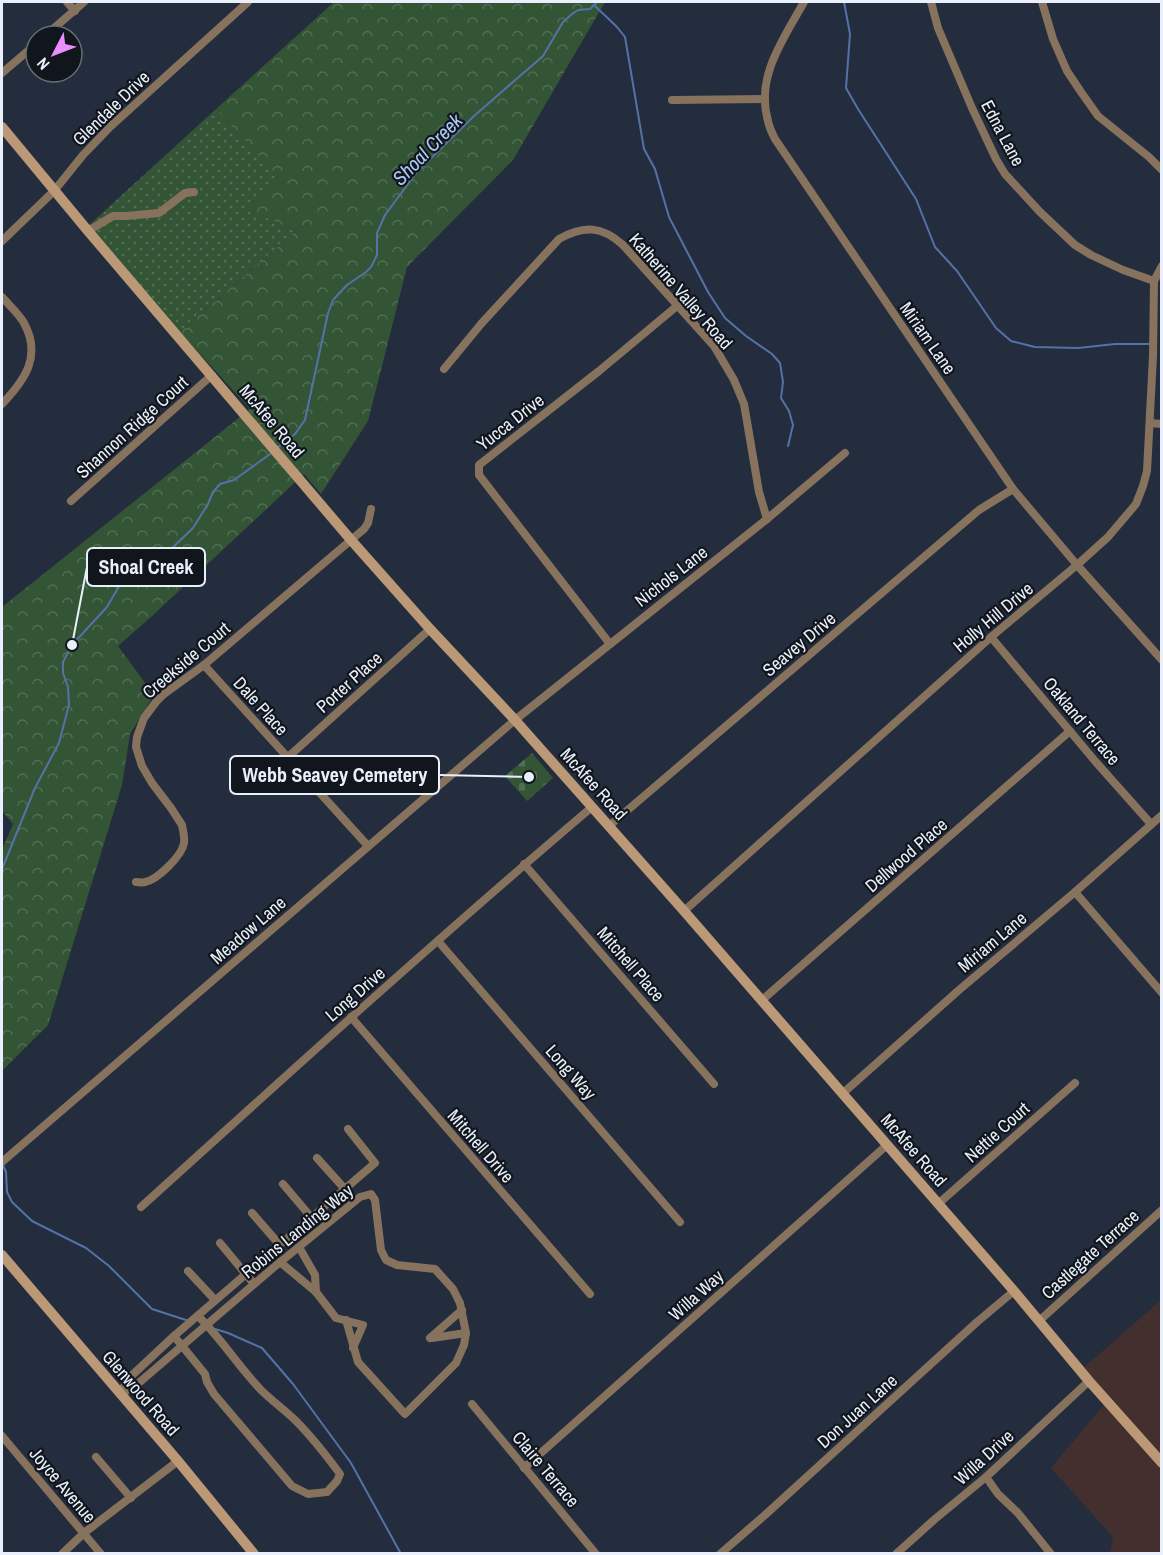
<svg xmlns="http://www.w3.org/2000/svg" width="1163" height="1555" font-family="'Archivo Narrow',sans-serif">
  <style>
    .commercial { fill: #432f2d }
    .grass { fill: url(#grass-dots) }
    .forest { fill: url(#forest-crowns) }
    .cemetery { fill: url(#cemetery-stones) }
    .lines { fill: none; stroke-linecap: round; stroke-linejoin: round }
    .stream { stroke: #5472a7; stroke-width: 2 }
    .street { stroke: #87725d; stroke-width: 8 }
    .secondary { stroke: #b97; stroke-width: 10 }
    .labels { text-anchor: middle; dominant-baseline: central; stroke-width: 4.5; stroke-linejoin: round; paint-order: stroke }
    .street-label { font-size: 18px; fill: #eaf0fb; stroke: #11161d }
    .water-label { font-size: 20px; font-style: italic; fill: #aec9f8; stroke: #11161d }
    .leader { fill: none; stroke: #eaf0fb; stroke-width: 2 }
    .callout-dot { fill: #eaf0fb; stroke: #11161d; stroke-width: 2 }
    .callout { fill: #11161d; stroke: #eaf0fb; stroke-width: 2 }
    .callout-label { font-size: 20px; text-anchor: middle; font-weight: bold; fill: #eaf0fb }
  </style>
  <defs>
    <pattern id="grass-dots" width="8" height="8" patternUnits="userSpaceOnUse" patternTransform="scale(1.5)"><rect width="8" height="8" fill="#335536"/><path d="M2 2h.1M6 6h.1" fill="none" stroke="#516e54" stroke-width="1.8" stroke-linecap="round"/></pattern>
    <pattern id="forest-crowns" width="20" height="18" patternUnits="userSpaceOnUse" patternTransform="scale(1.5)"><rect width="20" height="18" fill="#335536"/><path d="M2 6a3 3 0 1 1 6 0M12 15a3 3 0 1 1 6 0" fill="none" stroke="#516e54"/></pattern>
    <pattern id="cemetery-stones" width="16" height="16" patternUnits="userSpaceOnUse" patternTransform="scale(1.5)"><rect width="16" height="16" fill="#335536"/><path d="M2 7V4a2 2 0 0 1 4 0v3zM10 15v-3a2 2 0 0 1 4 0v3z" fill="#516e54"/></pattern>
  </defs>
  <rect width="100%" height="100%" fill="#242d3d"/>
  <path class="commercial" d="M1161 1300V1553H1110L1113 1537 1051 1468 1108 1400 1081 1370Z"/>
  <path class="grass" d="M216 109 281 179 245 208 296 231 180 332 88 226Z"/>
  <path class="forest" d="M334 2H605L513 160 407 267 368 421 321 494 304 474 152 616 118 646 154 695 130 734 122 785 48 1025 2 1071V850L13 824 2 811V607L250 409 180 332 296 231 244 208 280 179 216 109Z"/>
  <path class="cemetery" d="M532 753 553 778 527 801 505 776Z"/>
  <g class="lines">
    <g class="stream">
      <path d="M844 2 850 34 846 88 858 109 916 199 935 247 957 271 996 328 1011 341 1035 347 1078 348 1115 344H1150"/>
      <path d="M594 5 617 27 625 37 644 149 655 169 669 217 708 292 725 318 746 336 772 354 780 363 783 382 781 398 789 411 793 425 788 446"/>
      <path d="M277 448 295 434 305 420 328 313 333 300 347 285 366 272 371 267 377 255V233L385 215 417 172 474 116 543 56 563 22 572 14 578 10 590 9 597 2"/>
      <path d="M2 869 35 788 59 743 69 705 68 687 63 673V662L72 645 107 607 118 588 130 576 146 573 193 528 208 504 213 492 220 484 234 480 273 452"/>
      <path d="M2 1163 6 1172 7 1192 12 1202 32 1221 86 1248 109 1266 152 1309 189 1321"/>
      <path d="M215 1329 228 1333 262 1348 293 1384 351 1463 401 1554"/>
    </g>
    <g class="street">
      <path d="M67 2 75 11"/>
      <path d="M804 2C784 38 755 77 768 121 769 127 772 133 775 139L1013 489 1077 565 1162 660"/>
      <path d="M931 2 938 28 972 108 996 159 1005 174 1040 212 1075 245 1091 255 1123 270 1154 281"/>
      <path d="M1042 2 1053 39 1067 71 1081 92 1098 116 1149 157 1162 170"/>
      <path d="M45 36 84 2"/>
      <path d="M2 73 36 44"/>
      <path d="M672 100 765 99"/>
      <path d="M88 231 113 216H126L159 213 185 193 194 192"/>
      <path d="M2 241 54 191 83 155 111 126 248 2"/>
      <path d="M2 297C9 305 19 314 24 323 42 356 25 380 2 404"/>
      <path d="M444 369 481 324 559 239C584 225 602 226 623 245L714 346 734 380 744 404 759 492 767 519"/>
      <path d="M1150 423 1162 424"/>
      <path d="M71 501 212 375"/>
      <path d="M991 637 1095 761 1151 824"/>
      <path d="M610 644 479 475V465L599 371 677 306"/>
      <path d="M204 665 368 846"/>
      <path d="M287 758 430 629"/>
      <path d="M609 826 979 510 1013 489"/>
      <path d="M524 864 714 1084"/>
      <path d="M136 882C139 882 142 883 145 882 157 880 182 856 184 843 185 837 183 831 182 825L171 808 152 783 142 766 136 747 137 737 144 718 156 702 164 694 204 665 364 529 368 523 371 509"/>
      <path d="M1075 892 1162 993"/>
      <path d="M684 911 991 637 1077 565 1108 537 1136 504 1143 486 1147 471 1153 356 1154 281 1162 266"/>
      <path d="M438 941 680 1222"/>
      <path d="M761 1001 1070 731"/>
      <path d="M351 1017 590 1294"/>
      <path d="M842 1094 959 990 1075 892 1162 815"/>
      <path d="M317 1158 344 1188"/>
      <path d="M2 1162 515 720 767 519 845 453"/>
      <path d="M283 1184 311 1217"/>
      <path d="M938 1204 1075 1083"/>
      <path d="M141 1207C290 1072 439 937 592 807"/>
      <path d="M252 1213 279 1244"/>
      <path d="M220 1243 254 1284"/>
      <path d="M299 1247 315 1275 316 1292"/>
      <path d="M280 1262 316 1292 336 1318 363 1325 353 1348"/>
      <path d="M188 1271 215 1300"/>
      <path d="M1039 1321 1162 1210"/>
      <path d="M174 1336 205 1374 207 1382 214 1394 292 1486 308 1494 327 1492 337 1481 340 1474C326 1455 312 1437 296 1421 285 1410 272 1401 261 1390 238 1366 221 1338 198 1316"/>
      <path d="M430 1338 462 1310"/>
      <path d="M432 1338 466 1333"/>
      <path d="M120 1394 134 1387 273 1268 360 1197 371 1194 375 1200 381 1250 386 1260 397 1265 435 1269 453 1289 460 1303 466 1333 464 1345 456 1363 405 1414 358 1362 346 1320"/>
      <path d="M120 1394 128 1379 174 1336 375 1163 348 1129"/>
      <path d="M472 1404 596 1554"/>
      <path d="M2 1436 101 1554"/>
      <path d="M96 1457 131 1498"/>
      <path d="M524 1468 887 1145"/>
      <path d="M986 1477 998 1494 1018 1513 1051 1554"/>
      <path d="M62 1554 84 1533 178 1461"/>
      <path d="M720 1554 765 1515 977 1322 1014 1291"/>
      <path d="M896 1554 935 1519 986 1477 1089 1381"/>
    </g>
    <g class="secondary">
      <path d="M2 127 88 231 351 540 430 629 515 720 684 911 1014 1291 1089 1381 1162 1463"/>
      <path d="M2 1255 178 1461 254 1554"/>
    </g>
  </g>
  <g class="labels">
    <g class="street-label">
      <text transform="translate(111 108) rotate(-44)">Glendale Drive</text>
      <text transform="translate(1003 133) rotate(62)">Edna Lane</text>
      <text transform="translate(681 291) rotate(49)">Katherine Valley Road</text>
      <text transform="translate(928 338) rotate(55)">Miriam Lane</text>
      <text transform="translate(272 421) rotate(50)">McAfee Road</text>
      <text transform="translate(510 422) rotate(-38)">Yucca Drive</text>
      <text transform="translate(132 427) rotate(-42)">Shannon Ridge Court</text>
      <text transform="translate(671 576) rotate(-38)">Nichols Lane</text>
      <text transform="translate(993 617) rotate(-40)">Holly Hill Drive</text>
      <text transform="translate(799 644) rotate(-40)">Seavey Drive</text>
      <text transform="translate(186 660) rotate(-40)">Creekside Court</text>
      <text transform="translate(349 682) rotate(-42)">Porter Place</text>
      <text transform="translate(261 706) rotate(48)">Dale Place</text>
      <text transform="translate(1082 721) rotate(50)">Oakland Terrace</text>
      <text transform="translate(594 784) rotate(48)">McAfee Road</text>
      <text transform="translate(906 855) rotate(-41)">Dellwood Place</text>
      <text transform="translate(248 930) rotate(-41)">Meadow Lane</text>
      <text transform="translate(992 942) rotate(-40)">Miriam Lane</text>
      <text transform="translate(631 964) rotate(49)">Mitchell Place</text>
      <text transform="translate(355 994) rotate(-41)">Long Drive</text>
      <text transform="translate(571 1072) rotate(49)">Long Way</text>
      <text transform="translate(997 1132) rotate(-42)">Nettie Court</text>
      <text transform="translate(481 1146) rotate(49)">Mitchell Drive</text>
      <text transform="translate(914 1150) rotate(49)">McAfee Road</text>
      <text transform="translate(297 1231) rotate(-39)">Robins Landing Way</text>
      <text transform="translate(1090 1254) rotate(-42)">Castlegate Terrace</text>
      <text transform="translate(696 1295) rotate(-42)">Willa Way</text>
      <text transform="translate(141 1393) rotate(49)">Glenwood Road</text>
      <text transform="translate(857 1411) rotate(-42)">Don Juan Lane</text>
      <text transform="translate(984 1457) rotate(-42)">Willa Drive</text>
      <text transform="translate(546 1469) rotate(50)">Claire Terrace</text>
      <text transform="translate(63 1485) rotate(50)">Joyce Avenue</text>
    </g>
    <g class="water-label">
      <text transform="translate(427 149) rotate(-46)">Shoal Creek</text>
    </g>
  </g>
  <path class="leader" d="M72 645L87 567M529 777L439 775"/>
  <g class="callout-dot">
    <circle cx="72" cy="645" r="6"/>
    <circle cx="529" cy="777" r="6"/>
  </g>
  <g class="callout">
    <rect x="87" y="548" width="118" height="38" rx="6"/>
    <rect x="230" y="756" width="209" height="38" rx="6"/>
  </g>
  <g class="callout-label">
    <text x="146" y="574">Shoal Creek</text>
    <text x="335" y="782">Webb Seavey Cemetery</text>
  </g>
  <rect width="1163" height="1555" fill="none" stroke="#eaf0fb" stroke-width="6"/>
  <g transform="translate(54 54) rotate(228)"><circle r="28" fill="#11161d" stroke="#686d76" stroke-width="1.5"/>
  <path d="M0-4.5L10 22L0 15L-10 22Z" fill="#e98efe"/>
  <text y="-9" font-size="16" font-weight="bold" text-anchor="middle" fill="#eaf0fb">N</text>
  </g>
</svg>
